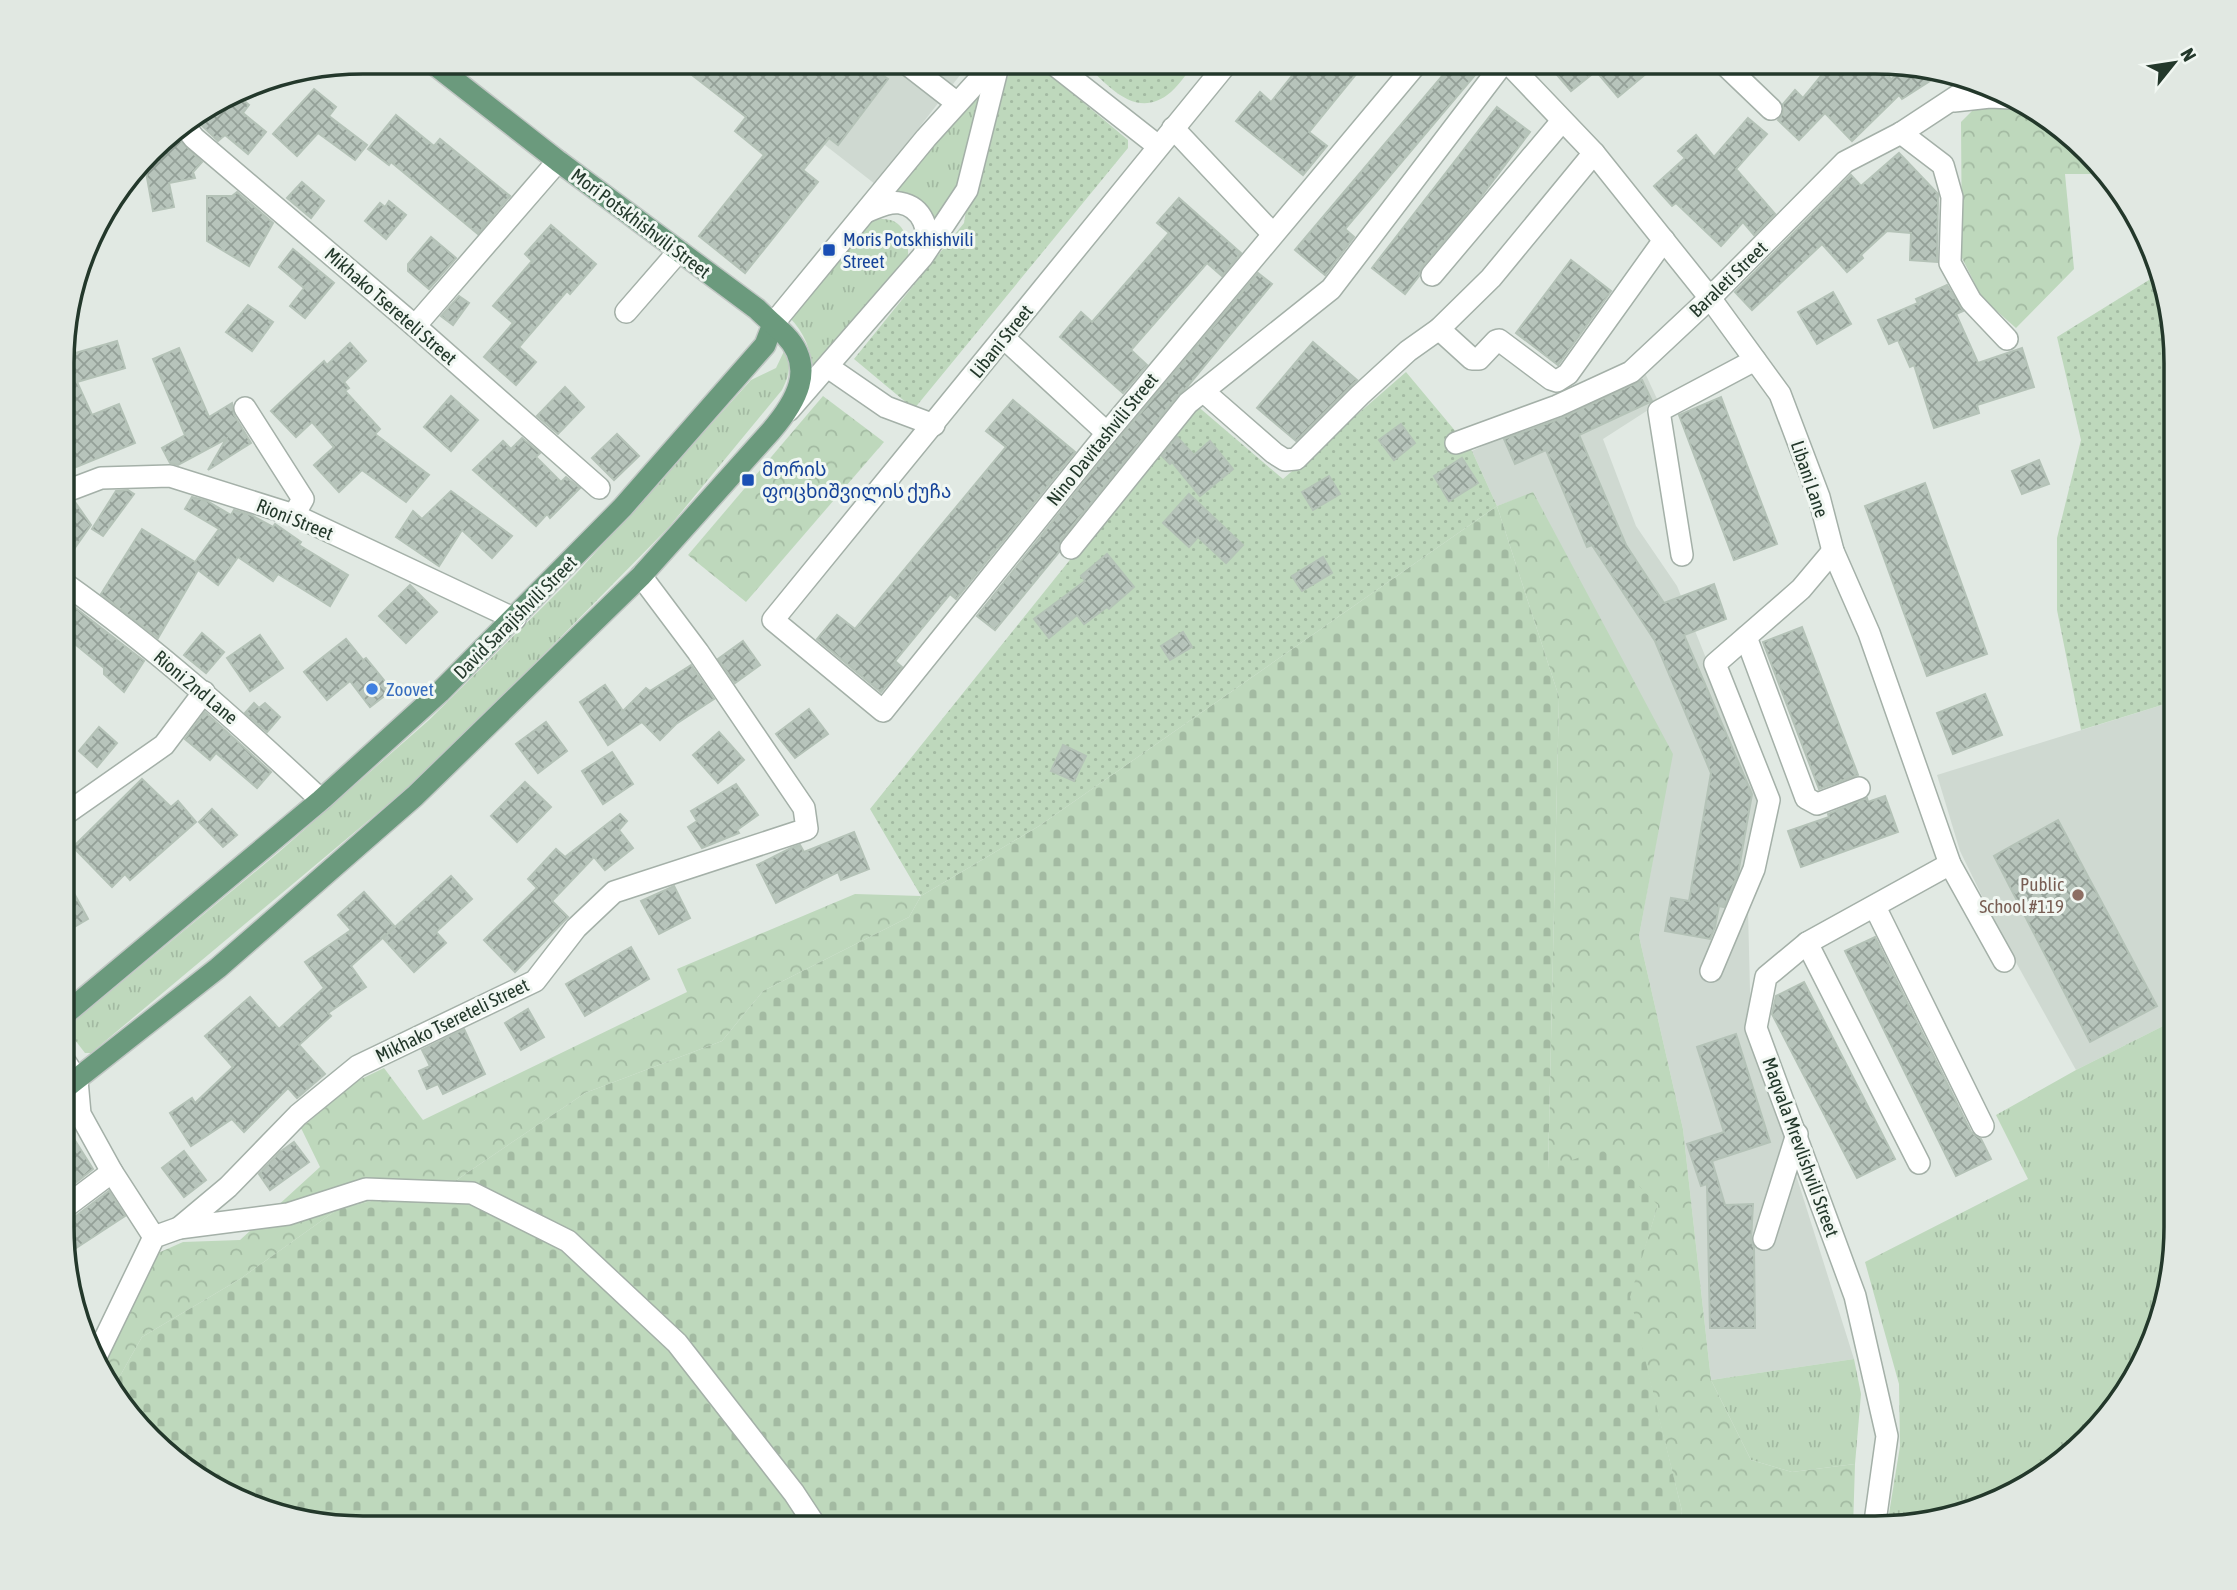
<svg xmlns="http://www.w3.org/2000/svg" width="2237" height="1590" font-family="'Asap Condensed','Noto Sans Georgian',sans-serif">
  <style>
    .built { fill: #cfd9d1 }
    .grass { fill: url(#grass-tufts) }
    .forest { fill: url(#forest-crowns) }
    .cemetery { fill: url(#cemetery-stones) }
    .park { fill: url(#park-dots) }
    .building { fill: url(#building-cross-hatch); stroke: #b4c2b7; stroke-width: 2 }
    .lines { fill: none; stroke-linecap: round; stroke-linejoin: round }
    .minor-casing { stroke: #a4b0a8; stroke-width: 24 }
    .major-casing { stroke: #c1c7c4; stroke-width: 24 }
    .minor { stroke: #fff; stroke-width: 21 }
    .major { stroke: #6b9a7d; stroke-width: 21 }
    .transit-dot { fill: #1a4fb4; stroke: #f1f7f2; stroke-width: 2.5 }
    .shop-dot { fill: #3f7fe0; stroke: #f1f7f2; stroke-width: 2.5 }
    .education-dot { fill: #8d6e63; stroke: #f1f7f2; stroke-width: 2.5 }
    .labels { text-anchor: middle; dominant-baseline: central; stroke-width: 6; stroke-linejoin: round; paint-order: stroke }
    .street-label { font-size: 19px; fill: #23382b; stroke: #f1f7f2 }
    .transit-label { font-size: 19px; fill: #164399; stroke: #f1f7f2; text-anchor: start }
    .shop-label { font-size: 19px; fill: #366cbe; stroke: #f1f7f2; text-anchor: start }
    .education-label { font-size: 19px; fill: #785e54; stroke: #f1f7f2; text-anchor: end }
    .rim { fill: none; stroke: #23382b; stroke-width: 3.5 }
  </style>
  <defs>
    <pattern id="grass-tufts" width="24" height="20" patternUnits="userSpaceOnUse" patternTransform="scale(1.75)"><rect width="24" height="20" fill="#bed8bc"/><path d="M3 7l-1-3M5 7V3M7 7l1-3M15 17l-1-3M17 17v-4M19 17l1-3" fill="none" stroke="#a3baa2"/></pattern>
    <pattern id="forest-crowns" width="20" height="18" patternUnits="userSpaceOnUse" patternTransform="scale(1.75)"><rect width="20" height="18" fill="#bed8bc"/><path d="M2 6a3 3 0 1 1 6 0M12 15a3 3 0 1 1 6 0" fill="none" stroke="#a3baa2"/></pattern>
    <pattern id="cemetery-stones" width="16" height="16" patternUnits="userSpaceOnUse" patternTransform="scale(1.75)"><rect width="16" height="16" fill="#bed8bc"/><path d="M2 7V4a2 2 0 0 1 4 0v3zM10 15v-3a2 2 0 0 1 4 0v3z" fill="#a3baa2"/></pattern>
    <pattern id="park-dots" width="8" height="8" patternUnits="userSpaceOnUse" patternTransform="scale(1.75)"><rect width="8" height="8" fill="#bed8bc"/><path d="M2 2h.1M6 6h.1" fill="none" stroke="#a3baa2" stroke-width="1.8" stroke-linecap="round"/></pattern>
    <pattern id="building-cross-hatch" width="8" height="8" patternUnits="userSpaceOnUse" patternTransform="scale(1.75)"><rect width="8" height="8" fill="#b7c4bb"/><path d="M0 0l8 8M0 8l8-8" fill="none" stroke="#94a098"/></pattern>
  </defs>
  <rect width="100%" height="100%" fill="#e1e9e3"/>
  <g class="built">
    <path d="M773 61H971L875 184 753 89Z"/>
    <path d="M1644 371 1659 403 1603 439 1636 526 1677 586 1763 800 1747 869 1751 1032 1854 1359 1711 1380 1683 1129 1639 936 1672 754 1533 493 1497 506 1472 451Z"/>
    <path d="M2175 701V1020L2076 1070 2003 939 1960 851 1937 775Z"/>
  </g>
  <g class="grass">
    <path d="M989 74 958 185 931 226C920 206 919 195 895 192Z"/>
    <path d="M881 219C903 218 909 237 908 256L813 372C811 350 805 333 789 317L869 221Z"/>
    <path d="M786 347C791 365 790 374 782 390L669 527 436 764 91 1053H85L68 1031 71 1024 279 852 429 720 575 575 751 380 776 368Z"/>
    <path d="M2175 1020V1247L2153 1343 2113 1411 2008 1498 1887 1526 1900 1446 1899 1384 1865 1262 2028 1179 1996 1115 2076 1070Z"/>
    <path d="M1854 1359 1861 1394 1855 1464 1792 1472 1751 1460 1711 1380Z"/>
  </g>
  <g class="forest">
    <path d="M1994 89 2058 124 2099 174H2065L2074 269 2016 328 1982 298 1962 258 1961 122Z"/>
    <path d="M823 396 884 442 746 602 688 555Z"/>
    <path d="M1533 492 1673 754 1639 936 1683 1129 1711 1380 1751 1460 1792 1472 1855 1464 1853 1529H1680L1682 1511 1629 1297 1658 1205 1548 1170 1559 697 1497 506Z"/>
    <path d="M855 894 921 896 909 917 763 991 722 1041 585 1093 455 1181 338 1209 240 1279 142 1337 112 1390 101 1378 99 1370 158 1253 183 1242 240 1240 320 1167 301 1128 357 1081 384 1068 423 1120 687 992 677 969Z"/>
  </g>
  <path class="cemetery" d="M1497 506 1559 697 1548 1169 1602 1149 1658 1205 1630 1297 1682 1511 1680 1529 343 1528 247 1506 179 1466 112 1390 142 1337 240 1279 338 1209 455 1181 585 1093 722 1041 763 991 909 917 921 896 1039 826Z"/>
  <g class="park">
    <path d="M1083 62H1196C1188 71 1181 83 1171 92 1136 122 1108 85 1083 62Z"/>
    <path d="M1030 63 1048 73 1128 140V148L914 409 854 359 964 223 966 210 1002 85 1016 65Z"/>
    <path d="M2157 275 2175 343V701L2081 730 2057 610V538L2081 440 2057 337Z"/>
    <path d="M1406 372 1472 451 1497 506 1039 826 921 896 870 809 1195 404 1283 479Z"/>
  </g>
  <g class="building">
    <path d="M674 61H880L874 69 888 79 838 145 829 138 803 170 818 182 745 273 699 236 764 155 735 131 746 117Z"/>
    <path d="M1303 62H1366L1309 132 1327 146 1303 175 1236 121 1260 92 1271 102Z"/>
    <path d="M1454 62H1486L1345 229 1354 237 1325 275 1295 250Z"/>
    <path d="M1546 62H1660L1618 97 1596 71 1571 91Z"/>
    <path d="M1817 62H1876L1891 79 1904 70 1907 75 1919 67 1944 72 1902 99 1899 95 1852 141 1825 113 1799 140 1778 120 1783 113V104L1795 90 1803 98 1825 71Z"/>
    <path d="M314 89 336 107 329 116 367 145 355 160 318 133 297 156 273 134Z"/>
    <path d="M234 92 249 105 243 113 266 132 248 154 225 135 218 141 197 121 207 109Z"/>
    <path d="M1497 107 1530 132 1476 203 1422 267 1419 276 1405 294 1372 268Z"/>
    <path d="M396 115 434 146 440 139 510 196 478 234 391 162 389 165 368 149Z"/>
    <path d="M1748 118 1767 134 1736 169 1775 214 1754 235 1743 222 1721 246 1676 203 1672 206 1654 186 1685 158 1678 151 1696 135 1714 157Z"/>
    <path d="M177 137 202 162 193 172 195 178 169 183 174 207 153 211 144 161 150 153 167 151Z"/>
    <path d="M1899 153 1938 194 1937 262 1910 260 1911 233 1887 231 1861 255 1863 258 1847 272 1822 244 1752 310 1735 292 1851 175 1861 186Z"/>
    <path d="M302 182 324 201 311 218 287 198Z"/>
    <path d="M237 192 273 223 249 266 207 241V196H232Z"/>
    <path d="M1179 198 1241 253 1222 276 1207 263 1131 350 1147 365 1123 393 1060 337 1081 312 1092 322 1169 233 1157 223Z"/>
    <path d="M389 201 406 215 386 239 365 221 380 203 385 207Z"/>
    <path d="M551 225 596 264 570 294 567 291 519 347 536 362 516 385 484 357 513 323 493 306 532 261 525 254Z"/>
    <path d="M431 237 456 258 429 289 408 271V264Z"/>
    <path d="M293 249 334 283 305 318 290 306 304 288 279 267Z"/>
    <path d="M1571 260 1611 291 1558 365 1516 333Z"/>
    <path d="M1258 273 1272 284 1187 387 1178 395 1061 540 1059 552 995 630 977 616 1117 441Z"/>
    <path d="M1947 285 1963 311 1956 314 1978 363 2022 348 2034 387 1977 405 1979 413 1934 428 1914 365 1910 367 1898 340 1889 344 1878 320 1918 303 1916 299Z"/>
    <path d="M1833 292 1851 324 1817 344 1798 312Z"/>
    <path d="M459 296 469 303 453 325 441 316Z"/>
    <path d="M248 305 273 322 252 351 226 332Z"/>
    <path d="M117 341 125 368 77 382 92 415 119 404 135 443 69 470 64 456V354L65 356Z"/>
    <path d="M1313 342 1357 380 1296 441 1257 408Z"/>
    <path d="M350 343 366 361 344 382 349 388 345 391 380 429 375 434 429 475 406 502 362 470 339 492 314 465 334 447 312 422 296 437 271 411 324 361 327 365Z"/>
    <path d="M179 348 209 417 232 403 234 415 251 443 208 470 226 439 178 465 170 463 162 448 185 435 153 359Z"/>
    <path d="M1642 380 1652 401 1650 402 1579 435 1626 545 1664 603 1714 584 1726 619 1684 635 1752 794 1738 874 1724 907 1719 906 1715 927 1710 939 1665 931 1671 898 1689 901 1711 773 1655 641 1592 545 1587 547 1546 450 1515 464 1504 439 1562 418Z"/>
    <path d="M565 387 584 407 558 434 537 416Z"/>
    <path d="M451 396 478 420 451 451 424 427Z"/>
    <path d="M1721 397 1777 544 1734 560 1679 415Z"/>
    <path d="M1013 400 1075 452 956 599 950 594 895 661 902 667 881 692 817 639 837 615 855 629 1006 447 986 431Z"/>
    <path d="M1401 424 1415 443 1394 460 1379 440Z"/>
    <path d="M617 434 639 456 614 480 592 458Z"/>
    <path d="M1177 437 1194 455 1210 441 1233 469 1200 496 1172 462 1170 464 1162 456Z"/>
    <path d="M522 438 540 453 536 457 561 482 566 477 580 488 550 518 547 514 536 526 473 470 503 441 511 449Z"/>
    <path d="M1462 458 1478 483 1449 501 1434 476Z"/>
    <path d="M2039 460 2049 484 2022 494 2012 471Z"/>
    <path d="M1329 476 1340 494 1313 510 1302 492Z"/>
    <path d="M1925 483 1987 654 1927 676 1865 506Z"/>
    <path d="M128 490 134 494 103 536 92 529 116 491Z"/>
    <path d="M451 491 512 536 492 558 462 530 439 566 396 537 413 511 422 519Z"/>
    <path d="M1189 494 1243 545 1226 563 1198 537 1189 547 1163 523Z"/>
    <path d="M192 497 207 501 231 515 234 510 251 515 273 527 275 524 301 542 299 545 348 575 330 606 278 574 273 581 238 557 218 585 198 570 158 638 101 594 142 529 195 562 219 529 185 509Z"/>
    <path d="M75 502 91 525 64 563V505Z"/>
    <path d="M1107 554 1134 587 1109 609 1107 607 1084 624 1077 615 1049 638 1034 619 1085 581 1081 576Z"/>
    <path d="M1323 557 1332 573 1302 591 1292 576Z"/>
    <path d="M410 585 437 612 406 643 379 616Z"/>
    <path d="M64 599 144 661 124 692 104 674V668L64 635Z"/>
    <path d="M1802 627 1858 775 1819 789 1763 642Z"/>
    <path d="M1183 632 1192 647 1170 660 1161 646Z"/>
    <path d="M202 633 224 652 206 673 184 655Z"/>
    <path d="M260 635 283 668 250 691 227 658Z"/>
    <path d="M346 639 363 660 366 658 392 690 370 707 350 681 327 700 304 672Z"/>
    <path d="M743 641 760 665 735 683 718 659Z"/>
    <path d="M691 665 714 699 676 724 660 740 642 722 608 745 580 702 605 685 623 711 646 688 650 691Z"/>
    <path d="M1985 694 2002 735 1953 754 1937 713Z"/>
    <path d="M254 703 259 708 265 703 280 717 267 732 245 713Z"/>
    <path d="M809 709 828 734 795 758 776 734Z"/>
    <path d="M205 712 271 772 257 788 216 753 210 760 185 739Z"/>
    <path d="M546 722 567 751 538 773 516 744Z"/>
    <path d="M99 727 117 743 97 767 79 751Z"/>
    <path d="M719 732 744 760 718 783 693 755Z"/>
    <path d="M1063 745 1086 756 1074 781 1051 771Z"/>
    <path d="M612 752 633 784 603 804 582 771Z"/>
    <path d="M142 779 171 807 178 801 196 822 130 880 125 874 112 887 73 847Z"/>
    <path d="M525 782 551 807 517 842 491 816Z"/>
    <path d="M736 784 758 815 737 830 739 833 702 848 688 827 697 821 691 811Z"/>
    <path d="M1885 796 1898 832 1801 867 1788 831 1829 817 1828 814 1867 798 1868 802Z"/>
    <path d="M212 809 237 835 223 847 199 822Z"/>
    <path d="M620 814 627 821 619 830 633 848 605 870 594 857 552 901 568 917 515 972 484 940 537 888 528 879 556 849 565 857Z"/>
    <path d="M2058 820 2157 1006 2090 1042 1994 856Z"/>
    <path d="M854 832 869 869 841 880 838 872 776 903 757 865 791 848 800 845 804 852Z"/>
    <path d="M64 875 88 919 64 933Z"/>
    <path d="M451 876 472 899 436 932 446 943 414 972 383 938Z"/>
    <path d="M674 886 690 918 659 934 641 901Z"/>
    <path d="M364 892 395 927 351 966 366 987 328 1013 331 1016 299 1045 325 1074 297 1098 288 1088 244 1132 232 1119 191 1146 170 1113 192 1098 195 1103 233 1067 205 1036 250 997 279 1029 324 988 305 962 351 930 338 915Z"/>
    <path d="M1875 937 1971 1132 1981 1139 1991 1159 1956 1176 1845 951Z"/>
    <path d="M631 947 649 979 585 1016 566 984Z"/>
    <path d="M1804 982 1895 1159 1857 1178 1772 1014 1776 996Z"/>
    <path d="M528 1009 544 1037 521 1050 505 1023Z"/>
    <path d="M464 1029 485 1074 443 1094 438 1084 427 1089 419 1071 430 1066 422 1050Z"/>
    <path d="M1736 1034 1770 1142 1712 1161 1725 1205 1753 1204 1751 1241 1754 1247 1755 1328H1710L1707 1184 1701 1186 1687 1144 1724 1132 1697 1047Z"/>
    <path d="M64 1123 93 1169 64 1192Z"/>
    <path d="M294 1142 309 1162 270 1190 259 1174 280 1152Z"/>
    <path d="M184 1151 206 1180 184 1197 162 1168Z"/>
    <path d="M109 1191 125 1216 64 1256V1221L72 1219Z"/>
  </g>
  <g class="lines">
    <defs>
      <g id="minor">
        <path d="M903 61 957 103"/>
        <path d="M1051 62 1158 146"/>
        <path d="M1228 62 773 620 883 711 1107 433 1418 62"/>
        <path d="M1507 62 1594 153 1710 298 1780 394 1819 497 1833 551 1869 633 1950 864 2004 961"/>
        <path d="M1722 62 1771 109"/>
        <path d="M1954 101 1990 97 2011 98"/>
        <path d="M183 124 194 138 415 326 599 488"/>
        <path d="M1173 128 1272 233"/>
        <path d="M1901 133 1943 165 1952 197 1950 263 1971 301 2007 339"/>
        <path d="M868 211C878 207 889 201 900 203 923 207 931 231 925 251"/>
        <path d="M1432 275 1562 121"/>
        <path d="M626 312 679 251"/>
        <path d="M773 324 926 138 995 62"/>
        <path d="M415 326 558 161"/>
        <path d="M1439 329 1472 359H1479L1496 341 1499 340 1551 379 1557 381 1568 374 1664 240"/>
        <path d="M1004 338 1107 433"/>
        <path d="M828 367 886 407 934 425"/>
        <path d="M1203 391 1274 453 1285 460 1296 459 1360 395 1408 351 1439 329 1491 278 1594 153"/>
        <path d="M245 408 303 499 294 515"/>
        <path d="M789 410 923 256 967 190 999 62"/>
        <path d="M1456 443 1557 406 1631 372 1710 298 1845 162 1901 133 1980 81"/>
        <path d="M64 492 101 478 170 476 294 515 515 619"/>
        <path d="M1071 548 1188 403 1331 289 1504 62"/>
        <path d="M1682 555 1659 411 1755 360"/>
        <path d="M64 583C156 648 239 723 321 800"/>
        <path d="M1746 637 1806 798 1817 804 1859 788"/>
        <path d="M64 815 164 745 204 692"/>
        <path d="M1875 907 1983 1126"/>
        <path d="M1807 943 1919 1163"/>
        <path d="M1711 971 1754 869 1769 800 1715 664 1801 589 1833 551"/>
        <path d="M64 1060 77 1080 80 1114 112 1172 154 1237"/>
        <path d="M64 1208 112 1172"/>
        <path d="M179 1228 288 1214 366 1189 472 1193 568 1241 677 1343 794 1493 817 1528"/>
        <path d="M1764 1239 1797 1134"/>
        <path d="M95 1359 154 1237 179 1228 228 1187 298 1115 358 1066 535 981 576 928 614 892 807 829 804 808 698 652 641 576"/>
        <path d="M1874 1529 1887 1436 1855 1296 1756 1028 1766 977 1807 943 1950 864"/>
      </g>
      <g id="major">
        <path d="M64 1015 321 800 440 692 623 507 765 345 773 324"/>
        <path d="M64 1089 218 968 415 796 641 576 771 431C795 403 817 368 785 335 776 326 766 318 757 309L558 161 430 61"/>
      </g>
    </defs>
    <use href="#minor" class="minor-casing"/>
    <use href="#major" class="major-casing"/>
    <use href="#minor" class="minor"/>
    <use href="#major" class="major"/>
  </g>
  <g class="transit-dot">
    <rect x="822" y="243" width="14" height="14" rx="3.5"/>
    <rect x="741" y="473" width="14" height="14" rx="3.5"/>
  </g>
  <circle class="shop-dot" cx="372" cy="689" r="7"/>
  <circle class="education-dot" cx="2078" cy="895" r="7"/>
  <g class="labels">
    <g class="street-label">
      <text transform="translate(641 223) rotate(37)">Mori Potskhishvili Street</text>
      <text transform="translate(1728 279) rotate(-44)">Baraleti Street</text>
      <text transform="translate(391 306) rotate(41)">Mikhako Tsereteli Street</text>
      <text transform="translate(1001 341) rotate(-51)">Libani Street</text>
      <text transform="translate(1102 439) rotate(-51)">Nino Davitashvili Street</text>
      <text transform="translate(1810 479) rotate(71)">Libani Lane</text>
      <text transform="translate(295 519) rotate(22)">Rioni Street</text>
      <text transform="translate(515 617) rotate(-45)">David Sarajishvili Street</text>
      <text transform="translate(196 687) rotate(40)">Rioni 2nd Lane</text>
      <text transform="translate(452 1020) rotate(-26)">Mikhako Tsereteli Street</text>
      <text transform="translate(1801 1147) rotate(70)">Maqvala Mrevlishvili Street</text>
    </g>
    <g class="transit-label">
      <text x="843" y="239">Moris Potskhishvili<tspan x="843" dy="22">Street</tspan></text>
      <text x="762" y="469">მორის<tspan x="762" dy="22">ფოცხიშვილის ქუჩა</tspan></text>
    </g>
    <g class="shop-label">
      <text x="386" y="689">Zoovet</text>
    </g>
    <g class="education-label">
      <text x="2064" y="884">Public<tspan x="2064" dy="22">School #119</tspan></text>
    </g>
  </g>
  <path d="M0 0H2237V1590H0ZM363 74H1875A289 289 0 0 1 2164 363V1227A289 289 0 0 1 1875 1516H363A289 289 0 0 1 74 1227V363A289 289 0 0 1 363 74Z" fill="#e1e8e2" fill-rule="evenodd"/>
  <path class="rim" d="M363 74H1875A289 289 0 0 1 2164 363V1227A289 289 0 0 1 1875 1516H363A289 289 0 0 1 74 1227V363A289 289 0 0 1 363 74Z"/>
  <g transform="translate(2174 63) rotate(60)" stroke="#f1f7f2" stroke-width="5" paint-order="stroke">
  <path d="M0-5L12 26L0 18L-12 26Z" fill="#23382b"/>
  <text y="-10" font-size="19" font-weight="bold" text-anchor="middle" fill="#23382b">N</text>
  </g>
</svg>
